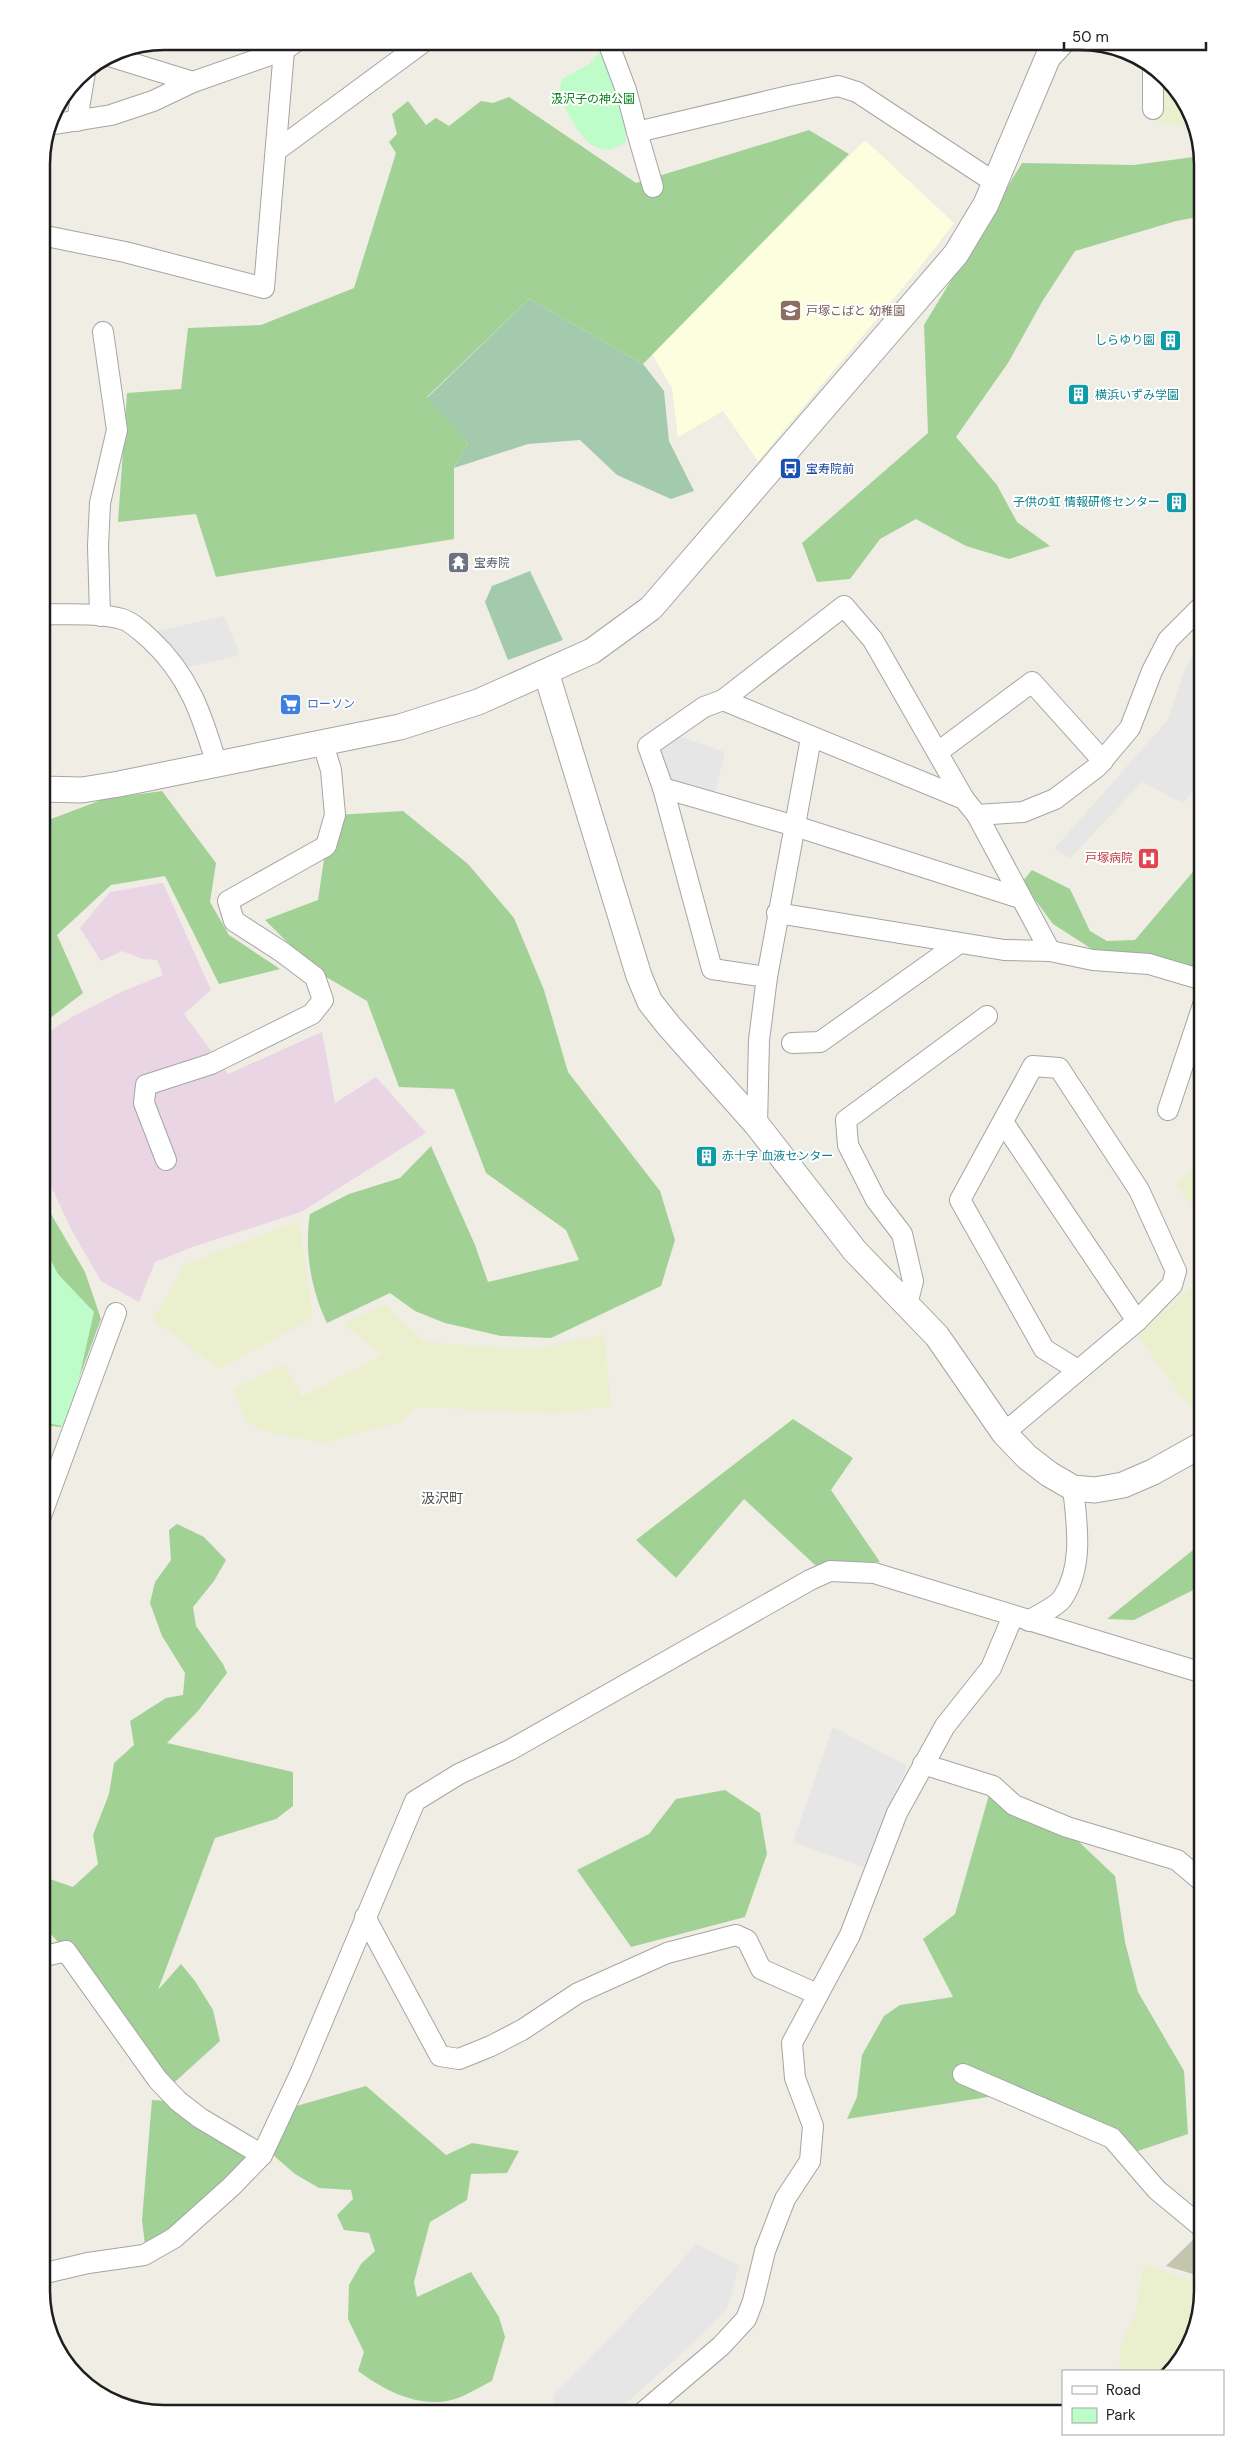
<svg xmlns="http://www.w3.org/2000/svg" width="1244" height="2455" font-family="'DM Sans','Noto Sans JP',sans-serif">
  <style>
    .industrial { fill: #e9d5e4 }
    .education { fill: #fcffdd }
    .construction { fill: #c3c5af }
    .farmland { fill: #eaf0ce }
    .forest { fill: #a2d196 }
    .cemetery { fill: #a3caad }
    .park { fill: #befcc9 }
    .parking { fill: #e6e6e6 }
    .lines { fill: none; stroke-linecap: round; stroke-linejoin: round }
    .minor-casing { stroke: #a5a5a5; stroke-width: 22 }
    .tertiary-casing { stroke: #a5a5a5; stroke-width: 27 }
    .minor { stroke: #fff; stroke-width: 20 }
    .tertiary { stroke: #fff; stroke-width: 25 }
    .labels { text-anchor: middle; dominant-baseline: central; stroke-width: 4; stroke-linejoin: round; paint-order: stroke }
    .park-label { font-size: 12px; fill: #05831b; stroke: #fff }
    .education-label { font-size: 12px; fill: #785e54; stroke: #fff; text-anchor: start }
    .culture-label { font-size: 12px; fill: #0d838f; stroke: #fff; text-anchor: end }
    .transit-label { font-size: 12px; fill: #164399; stroke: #fff; text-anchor: start }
    .worship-label { font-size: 12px; fill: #5b616d; stroke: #fff; text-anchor: start }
    .shop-label { font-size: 12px; fill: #366cbe; stroke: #fff; text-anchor: start }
    .health-label { font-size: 12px; fill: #be3a42; stroke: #fff; text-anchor: end }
    .neighbourhood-label { font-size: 14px; fill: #515151; stroke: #fff }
    .rim { fill: none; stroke: #1e1e1e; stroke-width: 2.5 }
  </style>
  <rect width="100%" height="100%" fill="#f0ede4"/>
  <path class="industrial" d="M163 883 211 990 184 1014 228 1074 322 1032 335 1103 376 1077 426 1133 301 1212 192 1247 155 1262 139 1302 101 1281 71 1229 41 1164V1037L72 1017 119 993 163 975 157 960 143 959 122 951 101 961 80 928 110 892Z"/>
  <path class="education" d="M865 140 954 223 920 267 758 461 723 411 678 437 672 388 652 354Z"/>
  <path class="construction" d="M1195 2238 1203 2242V2277L1166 2266Z"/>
  <g class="farmland">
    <path d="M1163 78 1193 118 1195 126 1158 123 1159 79Z"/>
    <path d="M1203 1161V1219L1176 1185Z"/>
    <path d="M299 1221 312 1311 311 1319 219 1369 153 1319 184 1265Z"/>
    <path d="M1203 1276V1400L1190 1407 1138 1336Z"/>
    <path d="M385 1304 425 1342 531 1350 604 1334 611 1406 559 1413 414 1407 402 1422 322 1443 261 1430 247 1421 233 1389 284 1364 302 1397 382 1355 343 1324Z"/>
    <path d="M1144 2264 1203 2285V2291L1182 2359 1167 2371H1119L1120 2347 1136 2313Z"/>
  </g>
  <g class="forest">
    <path d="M509 97 636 183 809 130 849 154 643 364 529 299 427 397 468 443 454 468V539L216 577 196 514 118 522 127 393 181 389 188 328 261 325 354 288 396 153 389 142 397 134 392 114 408 101 426 125 436 118 449 126 481 101 493 103Z"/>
    <path d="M1201 156 1203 216 1176 221 1075 251 1042 302 1008 363 956 437 997 485 1017 522 1050 546 1009 559 966 546 916 519 880 539 850 579 817 582 802 543 928 433 924 325 1022 163 1134 165Z"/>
    <path d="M162 791 216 863 210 902 229 935 280 969 219 984 165 876 111 885 57 935 83 993 41 1025V825L43 822 104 799Z"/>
    <path d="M403 811 468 864 514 918 544 990 568 1072 660 1191 675 1240 661 1286 551 1338 501 1336 445 1323 415 1311 390 1293 327 1323C311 1290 304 1250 310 1214L349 1194 400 1178 431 1146 475 1245 488 1282 579 1260 566 1230 486 1173 454 1089 399 1087 367 1001 316 971 265 920 318 900 326 846 335 815Z"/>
    <path d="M1203 860V959L1186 975 1098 953 1053 924 1022 882 1032 870 1070 889 1090 931 1107 941 1135 940Z"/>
    <path d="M41 1197 85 1272 101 1319 61 1427 41 1425Z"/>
    <path d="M793 1419 853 1458 831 1490 880 1562 815 1565 744 1499 676 1578 636 1540Z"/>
    <path d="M177 1524 204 1537 226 1560 214 1581 193 1607 196 1626 223 1664 227 1673 198 1711 167 1743 293 1772V1806L276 1819 215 1838 158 1990 181 1964 195 1981 213 2010 220 2041 167 2089 66 1951 41 1923V1876L73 1887 98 1864 93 1835 109 1794 114 1763 134 1745 130 1721 166 1698 183 1695 185 1673 162 1636 150 1603 155 1582 171 1560 169 1530Z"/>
    <path d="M1203 1542V1585L1134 1620 1107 1619Z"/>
    <path d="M991 1788 1059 1823 1115 1876 1125 1942 1138 1992 1184 2071 1188 2134 1138 2151 1074 2131 1014 2093 847 2119 857 2097 862 2055 884 2016 900 2005 953 1997 923 1939 955 1914Z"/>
    <path d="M725 1790 760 1813 767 1854 745 1917 631 1947 577 1870 649 1834 676 1799Z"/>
    <path d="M366 2086 446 2155 472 2143 519 2151 507 2173 471 2174 467 2200 430 2222 414 2282 417 2297 471 2272 499 2317 505 2337 492 2381C479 2387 461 2399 447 2401 414 2406 384 2390 358 2371L364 2352 348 2319 349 2285 361 2264 375 2251 369 2233 344 2230 337 2215 353 2199 351 2190 319 2188 295 2174 272 2154 281 2138 293 2107Z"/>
    <path d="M152 2100 170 2101 250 2157 185 2222 145 2245 142 2220Z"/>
  </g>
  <g class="cemetery">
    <path d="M529 299 643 364 664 391 669 441 694 491 671 499 617 475 580 440 528 444 454 468 468 443 427 398Z"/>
    <path d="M530 571 563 640 508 660 485 602 492 586Z"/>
  </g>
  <g class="park">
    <path d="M602 50 623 92 626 142C590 168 573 120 558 96L562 79 589 64Z"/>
    <path d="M41 1242 58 1274 94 1312 68 1427 41 1422Z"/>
  </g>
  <g class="parking">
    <path d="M224 616 240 655 185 668 154 632Z"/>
    <path d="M1203 636V780L1183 803 1142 782 1070 858 1054 849 1168 720 1183 674Z"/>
    <path d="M678 736 725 752 715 792 665 779 656 746 668 737 675 740Z"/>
    <path d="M833 1727 907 1766 863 1867 793 1842Z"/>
    <path d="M696 2244 739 2265 727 2309 699 2338 614 2414H542L553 2404 554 2395 654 2292Z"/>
  </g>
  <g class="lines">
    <defs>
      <g id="minor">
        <path d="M609 45 626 90 637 132 789 96 838 86 857 92 994 182"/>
        <path d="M109 56 193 82"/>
        <path d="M1153 66V109"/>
        <path d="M77 121 85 72"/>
        <path d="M49 125 111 115 153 101 193 82 284 50 297 41"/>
        <path d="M637 132 653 187"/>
        <path d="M276 151 425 41"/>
        <path d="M41 235 125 252 264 288 284 50 279 41"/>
        <path d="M41 614C67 615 97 612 122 619 132 622 142 632 150 639 189 675 202 715 217 765"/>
        <path d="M100 616 98 546 100 503 117 430 103 332"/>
        <path d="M723 700 844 606 873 640 964 799"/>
        <path d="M938 752 1032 682 1103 761"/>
        <path d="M663 788 795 826 1020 898"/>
        <path d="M977 815 1050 951"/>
        <path d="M777 913 1004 950 1050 951 1093 960 1149 964 1203 980"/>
        <path d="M767 977 712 969 663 788 648 746 704 707 723 700 964 799 977 815 1023 812 1055 799 1097 767 1130 728 1152 671 1168 640 1203 605"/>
        <path d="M792 1043 820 1042 958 944"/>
        <path d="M1168 1110 1203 1005"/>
        <path d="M1003 1122 1137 1321"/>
        <path d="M757 1125 759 1040 767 977 811 738"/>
        <path d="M166 1160 144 1103 146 1085 211 1064 312 1014 323 1000 315 977 282 952 234 921 228 901 326 846 335 815 331 770 323 744"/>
        <path d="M907 1305 913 1281 902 1234 876 1200 848 1145 846 1120 987 1016"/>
        <path d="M1004 1433 1137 1321 1172 1285 1176 1271 1139 1190 1059 1068 1033 1066 960 1200 1044 1349 1078 1370"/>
        <path d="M41 1516 116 1313"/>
        <path d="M1029 1621C1039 1614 1055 1608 1062 1599 1084 1567 1077 1524 1073 1488"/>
        <path d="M923 1764 993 1786 1014 1805 1067 1827 1177 1860 1203 1882"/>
        <path d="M365 1917 440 2056 459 2059 491 2046 522 2030 578 1993 667 1953 736 1935 747 1940 761 1969 817 1994"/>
        <path d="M41 1957 66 1951 158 2080 178 2101 200 2118 262 2155"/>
        <path d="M963 2074 1112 2138 1157 2190 1203 2228"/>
        <path d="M41 2274 88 2263 144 2255 174 2238 232 2186 262 2155 301 2072 415 1801 459 1774 510 1750 810 1580 830 1571 874 1573 1203 1673"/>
        <path d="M641 2414 721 2346 746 2319 753 2301 765 2251 785 2199 810 2161 813 2126 795 2078 792 2043 850 1935 897 1813 945 1726 991 1668 1013 1616"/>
      </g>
      <g id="tertiary">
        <path d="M546 672 639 976 650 1002 669 1026 757 1125 855 1251 937 1336 1004 1433 1027 1457 1049 1474 1073 1488 1095 1490 1123 1485 1153 1472 1203 1444"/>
        <path d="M41 789 82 790 119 784 400 727 478 702 592 651 651 608 956 254 986 204 1048 57 1062 42"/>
      </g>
    </defs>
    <use href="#minor" class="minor-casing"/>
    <use href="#tertiary" class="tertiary-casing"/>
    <use href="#minor" class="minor"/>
    <use href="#tertiary" class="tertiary"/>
  </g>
  <defs>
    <symbol id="school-square" viewBox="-11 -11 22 22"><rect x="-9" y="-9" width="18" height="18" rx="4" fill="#8d6e63" stroke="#fff"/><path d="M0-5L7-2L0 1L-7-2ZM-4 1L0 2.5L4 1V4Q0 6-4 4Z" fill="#fff"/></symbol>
    <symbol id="building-square" viewBox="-11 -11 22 22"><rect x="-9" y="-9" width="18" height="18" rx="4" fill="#0f9aa8" stroke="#fff"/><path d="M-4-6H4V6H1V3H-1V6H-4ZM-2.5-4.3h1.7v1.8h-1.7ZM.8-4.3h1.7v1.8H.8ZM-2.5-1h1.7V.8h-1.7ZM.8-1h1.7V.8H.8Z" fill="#fff"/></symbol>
    <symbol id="bus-square" viewBox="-11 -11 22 22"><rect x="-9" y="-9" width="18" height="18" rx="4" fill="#1a4fb4" stroke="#fff"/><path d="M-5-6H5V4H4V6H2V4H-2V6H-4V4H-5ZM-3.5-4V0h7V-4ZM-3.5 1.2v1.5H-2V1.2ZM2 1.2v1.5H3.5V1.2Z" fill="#fff"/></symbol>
    <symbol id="temple-square" viewBox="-11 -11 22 22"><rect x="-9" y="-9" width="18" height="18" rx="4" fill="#6b7280" stroke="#fff"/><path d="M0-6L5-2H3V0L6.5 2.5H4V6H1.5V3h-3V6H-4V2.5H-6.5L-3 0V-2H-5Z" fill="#fff"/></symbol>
    <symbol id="supermarket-square" viewBox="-11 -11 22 22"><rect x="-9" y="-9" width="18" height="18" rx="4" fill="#3f7fe0" stroke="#fff"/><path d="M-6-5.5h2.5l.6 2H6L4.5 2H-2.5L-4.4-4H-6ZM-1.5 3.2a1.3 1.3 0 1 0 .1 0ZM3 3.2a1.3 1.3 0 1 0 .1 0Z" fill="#fff"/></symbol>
    <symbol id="hospital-square" viewBox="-11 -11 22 22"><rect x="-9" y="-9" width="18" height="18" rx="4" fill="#e0444e" stroke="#fff"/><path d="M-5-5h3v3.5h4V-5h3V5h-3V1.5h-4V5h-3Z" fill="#fff"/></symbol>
  </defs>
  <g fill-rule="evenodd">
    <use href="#school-square" x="778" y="298" width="25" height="25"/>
    <use href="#building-square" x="1158" y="328" width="25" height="25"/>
    <use href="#building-square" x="1066" y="382" width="25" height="25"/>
    <use href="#bus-square" x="778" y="456" width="25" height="25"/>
    <use href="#building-square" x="1164" y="490" width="25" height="25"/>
    <use href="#temple-square" x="446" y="550" width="25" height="25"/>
    <use href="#supermarket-square" x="278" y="692" width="25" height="25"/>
    <use href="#hospital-square" x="1136" y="846" width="25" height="25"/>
    <use href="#building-square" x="694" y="1144" width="25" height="25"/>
  </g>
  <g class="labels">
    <g class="park-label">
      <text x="593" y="99">汲沢子の神公園</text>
    </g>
    <g class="education-label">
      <text x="806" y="311">戸塚こばと 幼稚園</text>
    </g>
    <g class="culture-label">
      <text x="1155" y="340">しらゆり園</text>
      <text x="1095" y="395" text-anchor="start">横浜いずみ学園</text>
      <text x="1160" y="502">子供の虹 情報研修センター</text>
      <text x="722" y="1156" text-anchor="start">赤十字 血液センター</text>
    </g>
    <g class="transit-label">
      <text x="806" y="469">宝寿院前</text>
    </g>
    <g class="worship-label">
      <text x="474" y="563">宝寿院</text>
    </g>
    <g class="shop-label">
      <text x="307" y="704">ローソン</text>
    </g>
    <g class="health-label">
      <text x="1133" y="858">戸塚病院</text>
    </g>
    <g class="neighbourhood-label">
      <text x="442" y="1498">汲沢町</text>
    </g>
  </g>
  <path d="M0 0H1244V2455H0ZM164 50H1080A114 114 0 0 1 1194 164V2291A114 114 0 0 1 1080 2405H164A114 114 0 0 1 50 2291V164A114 114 0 0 1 164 50Z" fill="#fff" fill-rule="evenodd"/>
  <path class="rim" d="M164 50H1080A114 114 0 0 1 1194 164V2291A114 114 0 0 1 1080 2405H164A114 114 0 0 1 50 2291V164A114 114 0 0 1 164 50Z"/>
  <rect x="1062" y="2370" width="162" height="65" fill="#ffffff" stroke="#a5a5a5"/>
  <rect x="1072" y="2386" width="25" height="8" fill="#ffffff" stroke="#a5a5a5"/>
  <text x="1106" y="2395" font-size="15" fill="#1e1e1e">Road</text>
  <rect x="1072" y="2408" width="25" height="15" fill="#befcc9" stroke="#a5a5a5"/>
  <text x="1106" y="2420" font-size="15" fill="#1e1e1e">Park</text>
  <path d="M1064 42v8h142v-8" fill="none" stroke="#1e1e1e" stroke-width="2.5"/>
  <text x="1072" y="42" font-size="15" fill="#1e1e1e" stroke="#ffffff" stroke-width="4" paint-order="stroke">50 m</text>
</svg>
